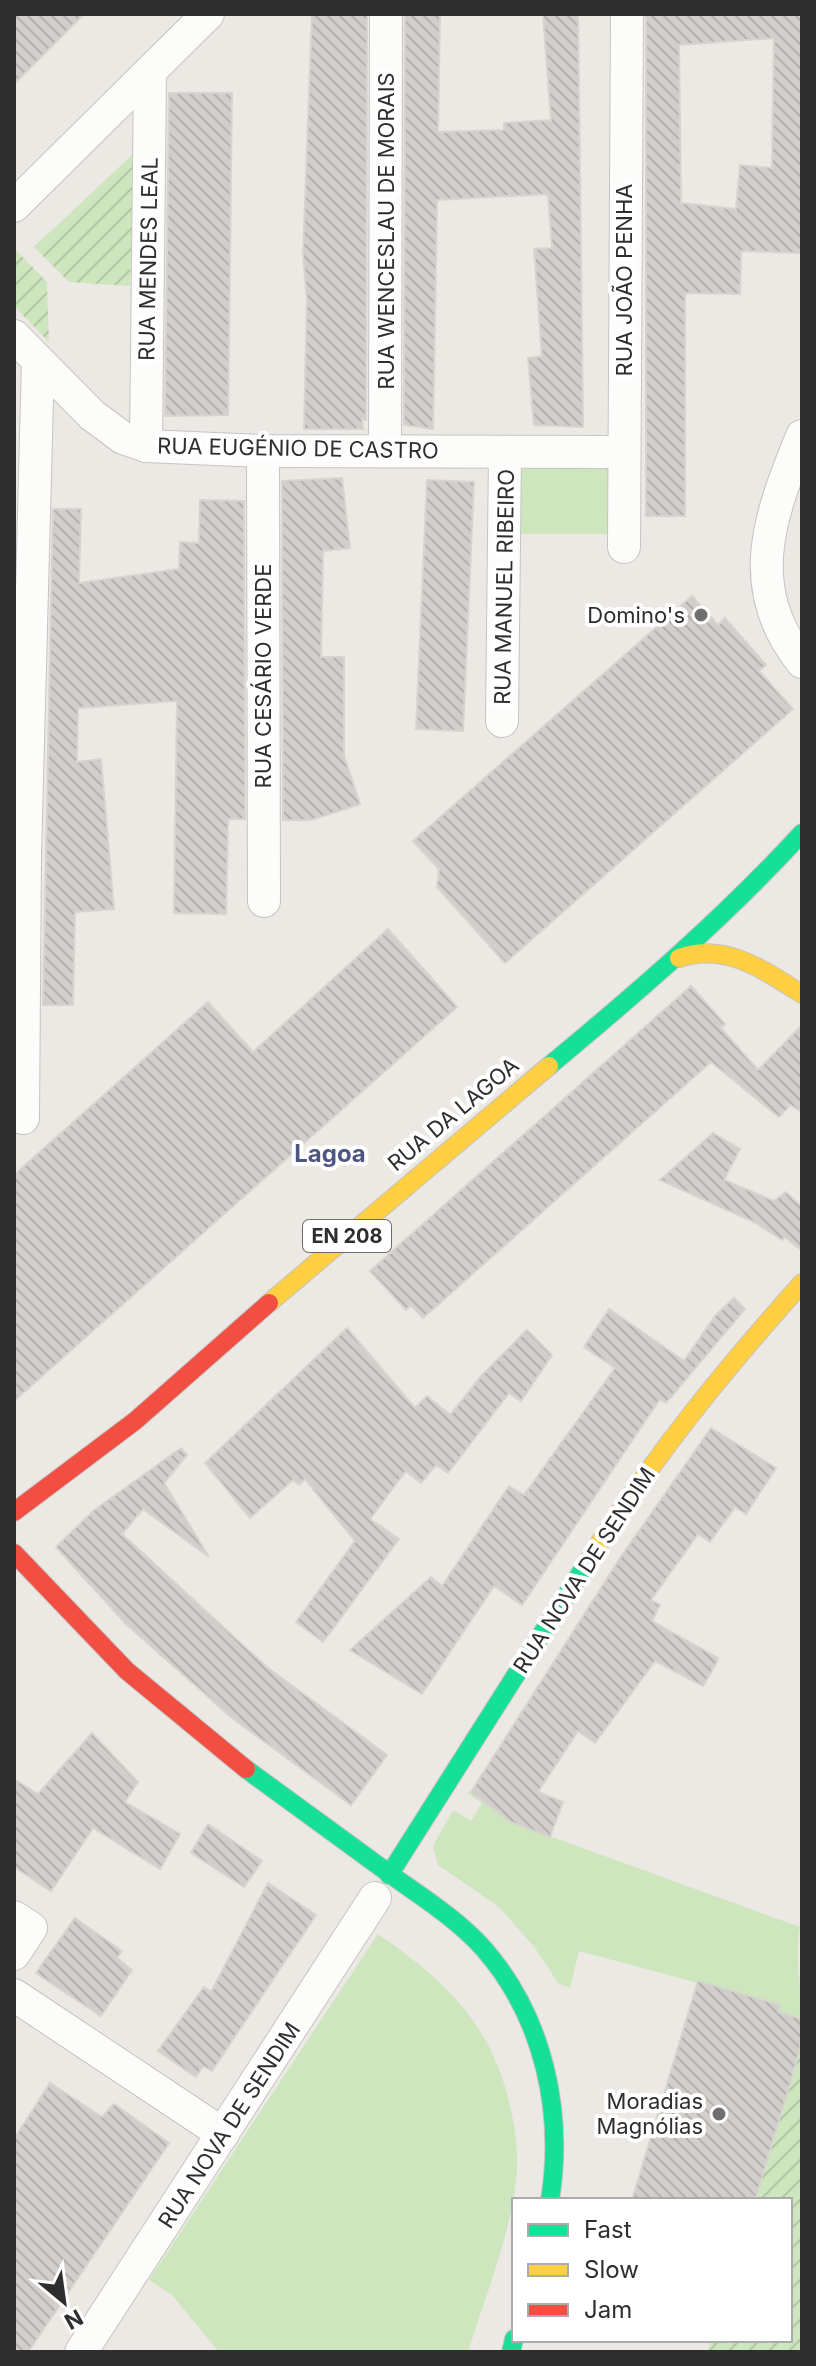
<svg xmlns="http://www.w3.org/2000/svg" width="816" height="2366" font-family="Inter,sans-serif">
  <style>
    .grass { fill: #cee6be }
    .garden { fill: url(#garden-furrows) }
    .building { fill: url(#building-back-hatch); stroke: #d7d4d0; stroke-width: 2; fill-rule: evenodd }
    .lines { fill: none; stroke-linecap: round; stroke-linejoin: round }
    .street-casing { stroke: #c5c4c5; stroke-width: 34 }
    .fast-casing { stroke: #c5c4c5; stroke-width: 20 }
    .slow-casing { stroke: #c5c4c5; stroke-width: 20 }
    .jam-casing { stroke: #c5c4c5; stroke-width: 20 }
    .street { stroke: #fcfcfb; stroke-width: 32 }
    .fast { stroke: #16e098; stroke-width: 18 }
    .slow { stroke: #ffcf43; stroke-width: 18 }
    .jam { stroke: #f24e42; stroke-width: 18 }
    .poi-dot { fill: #706f6e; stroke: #fff; stroke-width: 3 }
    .labels { text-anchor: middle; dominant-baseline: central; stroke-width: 8; stroke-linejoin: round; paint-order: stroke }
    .shield { fill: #fff; stroke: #6d6d6d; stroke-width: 2 }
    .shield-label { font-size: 20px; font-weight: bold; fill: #2e2e2e }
    .street-label { font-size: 22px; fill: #2e2e2e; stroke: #fff }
    .poi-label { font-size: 22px; fill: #2e2e2e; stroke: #fff; text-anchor: end }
    .neighbourhood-label { font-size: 24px; font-weight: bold; fill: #4d5680; stroke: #fff }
  </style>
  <defs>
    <pattern id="garden-furrows" width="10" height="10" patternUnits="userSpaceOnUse" patternTransform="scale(2)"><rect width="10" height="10" fill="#cee6be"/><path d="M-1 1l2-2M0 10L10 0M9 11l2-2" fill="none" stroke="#b1c6a4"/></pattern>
    <pattern id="building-back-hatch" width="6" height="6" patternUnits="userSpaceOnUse" patternTransform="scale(2)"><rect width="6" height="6" fill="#d1cecb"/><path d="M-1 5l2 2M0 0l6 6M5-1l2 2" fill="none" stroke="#b4b1af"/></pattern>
  </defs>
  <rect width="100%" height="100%" fill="#ece8e4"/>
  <g class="grass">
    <path d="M609 465V534H520V466Z"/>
    <path d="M470 1791 511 1822 800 1927C794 1958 802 1987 802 2019L778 2012 780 2005 579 1951 570 1988 558 1983 535 1948 499 1907 438 1865 433 1846 453 1810 471 1821 482 1803 467 1793Z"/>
    <path d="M378 1934C449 1983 495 2028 512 2115 516 2137 519 2158 516 2181 509 2239 485 2297 468 2352H219L172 2295 149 2280Z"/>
  </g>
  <g class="garden">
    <path d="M134 153 130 286 69 282 34 247Z"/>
    <path d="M14 248 47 282 49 342 14 306Z"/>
    <path d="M802 2039V2352H708L711 2340H790V2200H755Z"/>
  </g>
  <g class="building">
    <path d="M14 14H84L14 84Z"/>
    <path d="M312 14H367L366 420 362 419 363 429H304L307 300 303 255Z"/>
    <path d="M405 14H440L438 132 504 130V123L551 120 543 14H578L583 427 534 425 528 358 542 356 534 249 552 248 548 194 437 200 433 429 404 425Z"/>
    <path d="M646 14H802V253L741 251 740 294 685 293V516H646ZM774 38 772 168 740 165 736 209 681 203 679 45Z"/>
    <path d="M169 93H232L228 415 165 416Z"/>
    <path d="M342 478 350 548 323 551 321 657H344V756L360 804 311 820H283L282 481Z"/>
    <path d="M427 480 474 482 463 731 416 729Z"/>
    <path d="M200 500 244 501 245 819H228L226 914 174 913 177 701 78 708 77 762 101 759 114 909 75 912 73 1005H43L53 509H81L79 583 179 569 180 542 199 543Z"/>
    <path d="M692 596 718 625 725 618 766 665 759 671 793 709 505 963 437 887 439 869 413 841Z"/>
    <path d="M388 929 457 1007 14 1401V1175L208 1002 253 1052Z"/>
    <path d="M691 986 725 1024 721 1028 758 1070 802 1025V1112L784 1101 789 1107 779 1117 711 1062 423 1318 411 1305 406 1310 370 1271Z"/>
    <path d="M713 1133 740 1149 724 1180 774 1201 786 1192 802 1207V1251L785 1237 782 1240 754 1222 660 1180Z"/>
    <path d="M734 1298 745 1309 666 1403 660 1399 522 1605 494 1586 422 1694 350 1650 431 1577 442 1586 509 1486 524 1495 615 1368 584 1347 609 1309 684 1361 715 1316Z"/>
    <path d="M347 1328 415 1408 427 1396 450 1415 482 1375 527 1330 552 1355 521 1401 509 1393 448 1473 436 1465 421 1483 406 1471 370 1519 399 1539 323 1642 296 1622 355 1541 305 1479 299 1485 293 1480 250 1518 205 1463Z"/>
    <path d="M711 1428 776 1468 746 1514 735 1507 710 1542 698 1534 651 1600 660 1605 652 1621 718 1658 716 1664 703 1686 655 1661 595 1743 578 1731 538 1792 563 1802 550 1837 511 1822 471 1792 620 1558Z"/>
    <path d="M181 1448 187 1455 164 1483 209 1557 143 1509 122 1534 268 1668 387 1755 351 1805 232 1718 126 1624 56 1547 93 1511Z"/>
    <path d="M92 1733 138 1782 125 1802 180 1834 160 1869 93 1828 51 1891 14 1867V1779L38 1794Z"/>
    <path d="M208 1824 262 1861 244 1887 191 1853Z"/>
    <path d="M268 1883 316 1915 212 2071 203 2066 196 2077 158 2051 204 1987 211 1992Z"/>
    <path d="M75 1918 122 1951 117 1958 132 1970 101 2016 36 1973Z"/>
    <path d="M698 1981 780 2005 778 2012 802 2019V2039L792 2077 755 2200H632Z"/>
    <path d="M50 2083 102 2117 114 2104 169 2143 28 2352H14V2139Z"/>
  </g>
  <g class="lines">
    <defs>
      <g id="street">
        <path d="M14 206 208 14"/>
        <path d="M14 336 92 415 123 438 146 446 263 451 623 452"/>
        <path d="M802 436C770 515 742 587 802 662"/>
        <path d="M146 446 150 72"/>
        <path d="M385 449 386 14"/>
        <path d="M263 451 264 901"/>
        <path d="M624 547 627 14"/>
        <path d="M502 721 505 452"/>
        <path d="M23 1118 25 856 38 361"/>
        <path d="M14 1917 31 1928 14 1954"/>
        <path d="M14 1995 223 2134"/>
        <path d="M81 2352 375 1898"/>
      </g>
      <g id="fast">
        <path d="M549 1066C638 992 724 918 802 833"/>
        <path d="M246 1769C295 1805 344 1841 394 1877 425 1899 458 1920 484 1949 544 2018 564 2112 550 2200"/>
        <path d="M389 1875 597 1547"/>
        <path d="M511 2352 514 2339"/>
      </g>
      <g id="slow">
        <path d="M679 958C726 942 763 970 802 994"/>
        <path d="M269 1303 549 1066"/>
        <path d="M597 1547C657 1452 727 1367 802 1283"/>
      </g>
      <g id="jam">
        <path d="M14 1512 135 1421 269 1303"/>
        <path d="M14 1553 127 1671 246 1769"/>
      </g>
    </defs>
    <use href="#street" class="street-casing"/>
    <use href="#fast" class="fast-casing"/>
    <use href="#slow" class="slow-casing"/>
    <use href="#jam" class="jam-casing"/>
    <use href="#street" class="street"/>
    <use href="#fast" class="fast"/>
    <use href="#slow" class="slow"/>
    <use href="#jam" class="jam"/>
  </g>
  <g class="poi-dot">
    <circle cx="701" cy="615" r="8"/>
    <circle cx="719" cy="2114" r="8"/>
  </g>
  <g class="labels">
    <rect class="shield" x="303" y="1220" width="88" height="32" rx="6"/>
    <g class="shield-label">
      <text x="347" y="1236">EN 208</text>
    </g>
    <g class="street-label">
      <text transform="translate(386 231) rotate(-90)">RUA WENCESLAU DE MORAIS</text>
      <text transform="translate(148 259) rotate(-89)">RUA MENDES LEAL</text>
      <text transform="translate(624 280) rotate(-90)">RUA JOÃO PENHA</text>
      <text transform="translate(298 448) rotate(1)">RUA EUGÉNIO DE CASTRO</text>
      <text transform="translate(504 587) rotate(-89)">RUA MANUEL RIBEIRO</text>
      <text transform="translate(263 676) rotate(-90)">RUA CESÁRIO VERDE</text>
      <text transform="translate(453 1114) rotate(-40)">RUA DA LAGOA</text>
      <text transform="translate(584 1570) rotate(-57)">RUA NOVA DE SENDIM</text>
      <text transform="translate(229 2125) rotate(-57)">RUA NOVA DE SENDIM</text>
    </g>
    <g class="poi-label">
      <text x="685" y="615">Domino's</text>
      <text x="703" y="2101">Moradias<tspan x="703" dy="25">Magnólias</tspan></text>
    </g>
    <g class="neighbourhood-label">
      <text x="330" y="1153">Lagoa</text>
    </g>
  </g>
  <rect width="816" height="2366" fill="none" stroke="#2e2e2e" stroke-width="32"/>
  <rect x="512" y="2198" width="280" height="144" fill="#ffffff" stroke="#ababab" stroke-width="2"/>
  <rect x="528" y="2224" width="40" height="12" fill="#16e098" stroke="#ababab" stroke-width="2"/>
  <text x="584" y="2238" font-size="24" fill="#2e2e2e">Fast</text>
  <rect x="528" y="2264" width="40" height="12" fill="#ffcf43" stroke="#ababab" stroke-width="2"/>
  <text x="584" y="2278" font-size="24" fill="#2e2e2e">Slow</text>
  <rect x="528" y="2304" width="40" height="12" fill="#f24e42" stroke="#ababab" stroke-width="2"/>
  <text x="584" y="2318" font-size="24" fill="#2e2e2e">Jam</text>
  <g transform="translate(64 2302) rotate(151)" stroke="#ffffff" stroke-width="6" paint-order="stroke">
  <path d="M0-6L14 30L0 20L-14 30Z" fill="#2e2e2e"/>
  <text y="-12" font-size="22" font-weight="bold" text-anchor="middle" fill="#2e2e2e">N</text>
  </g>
</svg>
